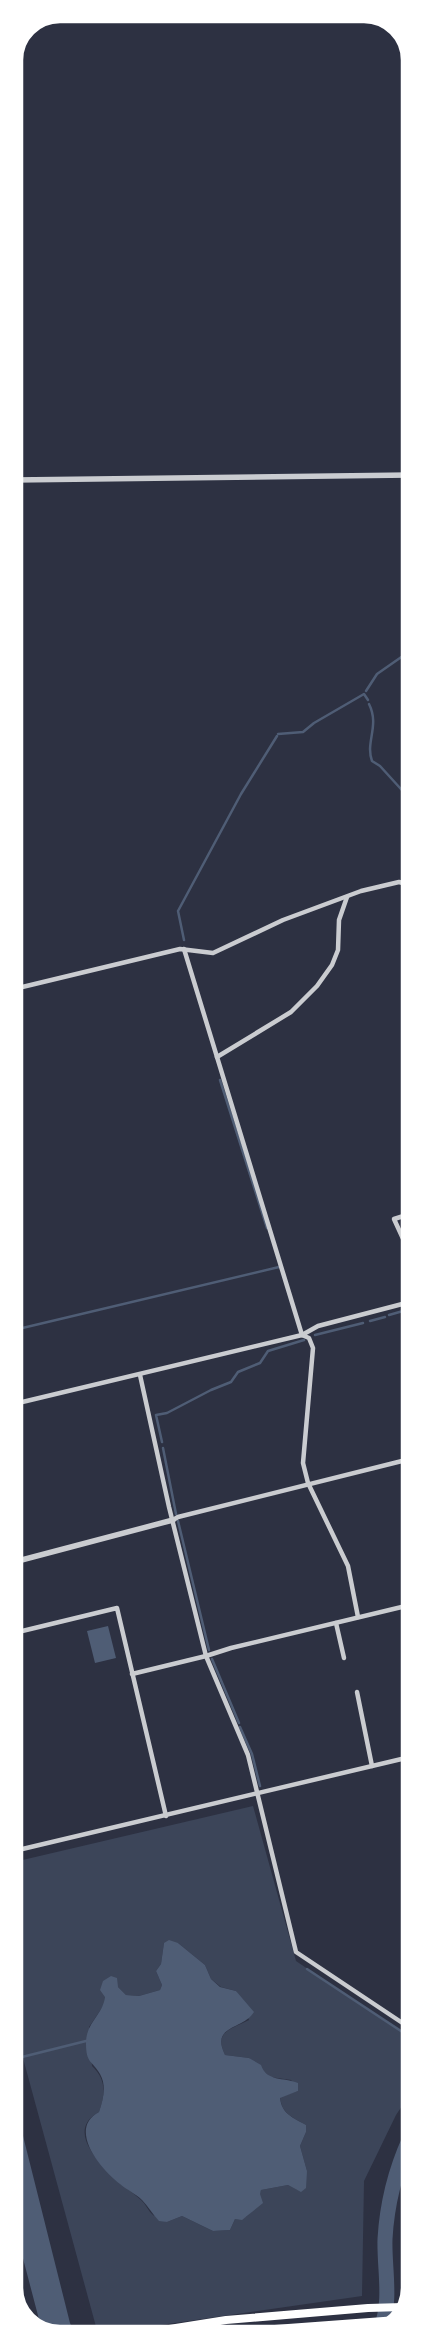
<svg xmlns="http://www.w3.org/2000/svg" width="424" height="2348" font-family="'Roboto Condensed',sans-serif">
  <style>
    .green { fill: #3c4559; fill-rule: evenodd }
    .water { fill: #4f5d75 }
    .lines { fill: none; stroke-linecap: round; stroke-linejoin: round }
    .stream { stroke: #4f5d75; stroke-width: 2.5 }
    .river { stroke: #4f5d75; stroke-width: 15 }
    .minor { stroke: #caccd0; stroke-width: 4.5 }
    .tertiary { stroke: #caccd0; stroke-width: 5.5 }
    .primary { stroke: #fff; stroke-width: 8 }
    .rim { fill: none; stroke: #fff; stroke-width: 2.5 }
  </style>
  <rect width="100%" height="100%" fill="#2d3142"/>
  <g class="green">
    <path d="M253 1806 296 1961 410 2038V2094L396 2115 364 2181 362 2296 98 2334 14 2025V1862ZM164 1943H178L205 1965 211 1979 221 1987 236 1991 249 2020C232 2029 213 2031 225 2055L249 2058 270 2077 291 2080 298 2091 280 2097C282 2114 292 2117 306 2125V2132L300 2146 307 2171 298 2190 288 2185 261 2190C256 2203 252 2221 235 2219L230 2230 213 2231 182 2216 167 2222C163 2220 157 2218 153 2215 148 2211 146 2204 141 2200 124 2184 55 2136 99 2112 105 2095 107 2080 92 2066L89 2027 104 2005 105 1997 118 1987 126 1995 139 1996 160 1990 162 1985 156 1971 161 1964Z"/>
    <path d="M360 2327 358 2334H260Z"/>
  </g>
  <g class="water">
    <path d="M108 1626 116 1658 95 1663 87 1631Z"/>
    <path d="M169 1940 178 1943 205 1965 211 1979 220 1987 236 1991 254 2012C243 2030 210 2025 225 2055L249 2058 261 2065C267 2082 283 2077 298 2083V2091L280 2098C282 2114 292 2117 306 2125V2132L300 2146 307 2171 306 2188 301 2192 288 2185 261 2190 260 2194 263 2203 242 2220 235 2219 230 2230 213 2231 182 2216 167 2222 159 2221C153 2215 148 2206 142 2200 136 2194 127 2190 120 2184 101 2170 67 2129 99 2112 103 2100 107 2086 100 2074 92 2060 86 2064 86 2043 86 2022 103 2015 105 1997L100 1990 103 1981 111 1976 117 1978 118 1987 126 1995 139 1996 160 1990 162 1985 156 1971 161 1964 164 1943Z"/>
    <path d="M14 2100 70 2323 75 2334H55L41 2327 14 2224Z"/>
  </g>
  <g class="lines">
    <g class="stream">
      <path d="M366 691 377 674 410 651"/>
      <path d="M369 704C380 726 365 742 372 761L380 766 410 799"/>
      <path d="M278 734 303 732 314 723 364 694 368 700"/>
      <path d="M184 940 178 911 241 794 277 736"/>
      <path d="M220 1080 267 1228"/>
      <path d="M389 1315 410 1309"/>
      <path d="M370 1321 385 1317"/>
      <path d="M14 1330 279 1267"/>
      <path d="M315 1335 363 1323"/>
      <path d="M162 1442 156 1415 167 1413 211 1390 231 1382 238 1372 260 1363 268 1351 304 1340"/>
      <path d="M163 1448 176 1514"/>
      <path d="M178 1521 209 1650"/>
      <path d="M212 1659 239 1723"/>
      <path d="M240 1727 252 1754 260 1786"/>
      <path d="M307 1969 410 2037"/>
      <path d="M14 2059 86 2041"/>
    </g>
    <path class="river" d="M381 2328C392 2300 384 2268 385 2239 387 2203 395 2171 410 2138"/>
    <g class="minor">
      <path d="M406 731 410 737"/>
      <path d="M184 949 302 1335"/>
      <path d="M14 989 180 949 213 953 283 920 361 891 399 882 410 885"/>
      <path d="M217 1057 291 1012 317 986 332 965 338 950 339 920 347 897"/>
      <path d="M410 1214 394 1219 405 1243 410 1269"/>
      <path d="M302 1335 309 1338 313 1348 303 1463 308 1483 348 1566 358 1617"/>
      <path d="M140 1375 169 1507 206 1656 248 1755 296 1952 410 2028"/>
      <path d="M14 1404 302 1335 318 1326 410 1302"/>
      <path d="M173 1520 178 1517 410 1459"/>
      <path d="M336 1623 344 1658"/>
      <path d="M14 1633 117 1608 166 1816"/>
      <path d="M132 1674 206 1656 231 1648 410 1605"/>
      <path d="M357 1692 372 1766"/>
      <path d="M14 1851 410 1757"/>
    </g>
    <g class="tertiary">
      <path d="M14 480 410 475"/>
      <path d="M14 1562 173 1520"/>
    </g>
    <g class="primary">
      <path d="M138 2334 226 2320 368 2308 403 2307"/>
      <path d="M208 2334 397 2320"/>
    </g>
  </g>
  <path d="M0 0H424V2348H0ZM60 22H364A38 38 0 0 1 402 60V2288A38 38 0 0 1 364 2326H60A38 38 0 0 1 22 2288V60A38 38 0 0 1 60 22Z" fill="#fff" fill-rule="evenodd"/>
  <path class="rim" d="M60 22H364A38 38 0 0 1 402 60V2288A38 38 0 0 1 364 2326H60A38 38 0 0 1 22 2288V60A38 38 0 0 1 60 22Z"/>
</svg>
